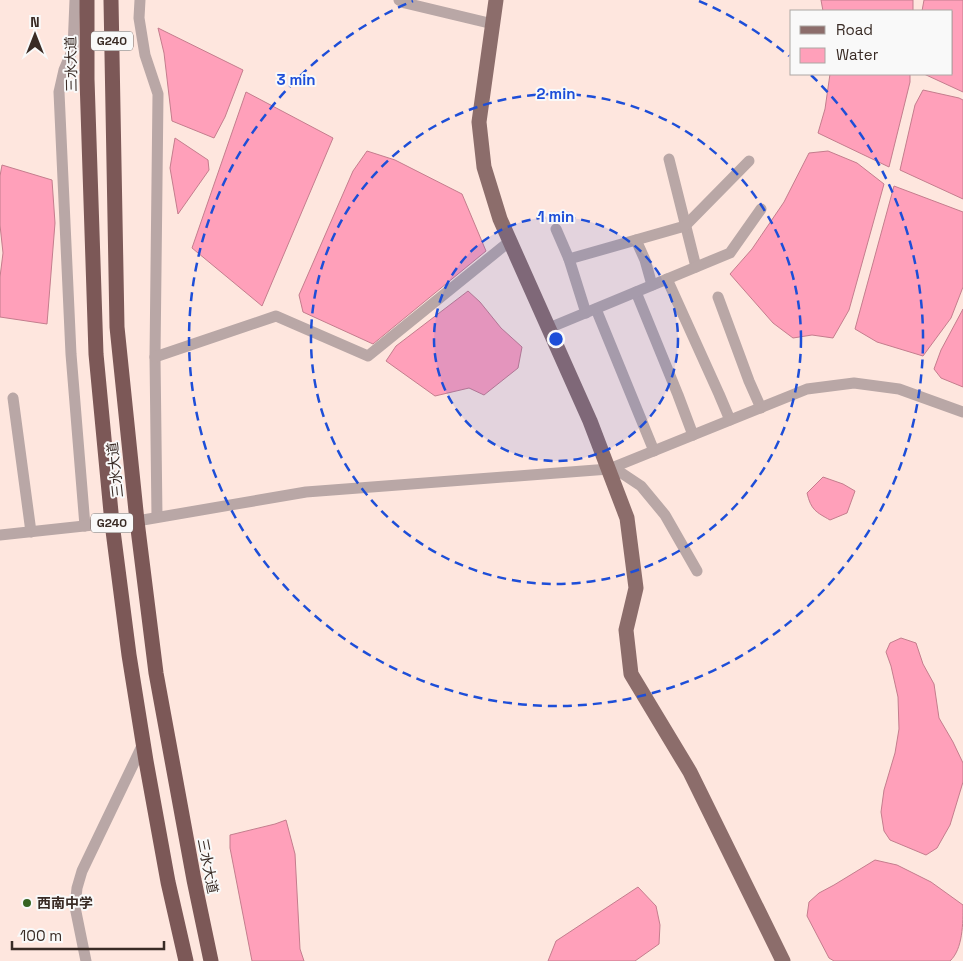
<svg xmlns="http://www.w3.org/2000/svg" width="963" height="961" font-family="'Space Grotesk','Noto Sans SC',sans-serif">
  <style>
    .water { fill: #ffa0ba; stroke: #c47d8d }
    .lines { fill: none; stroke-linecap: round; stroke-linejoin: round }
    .minor { stroke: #b9a7a6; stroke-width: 11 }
    .major { stroke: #8c6d6b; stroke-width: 15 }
    .highway { stroke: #7c5857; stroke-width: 15 }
    .ring { fill: none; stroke: #1d4ed8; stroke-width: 2.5; stroke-dasharray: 9 6 }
    .poi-dot { fill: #366422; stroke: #f9f9f9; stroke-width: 2 }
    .labels { text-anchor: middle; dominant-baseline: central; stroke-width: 4; stroke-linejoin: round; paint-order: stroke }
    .shield { fill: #f9f9f9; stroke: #736965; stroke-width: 1 }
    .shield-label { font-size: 12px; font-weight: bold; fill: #392b25 }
    .street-label { font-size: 14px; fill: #392b25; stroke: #f9f9f9 }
    .poi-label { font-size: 14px; font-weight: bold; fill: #392b25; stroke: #f9f9f9; text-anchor: start }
    .centre { fill: #1d4ed8; stroke: #f9f9f9; stroke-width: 2.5 }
    .ring-label { font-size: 15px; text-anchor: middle; font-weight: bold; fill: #1d4ed8; stroke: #f9f9f9; stroke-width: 4; stroke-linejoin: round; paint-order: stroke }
  </style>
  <rect width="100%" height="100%" fill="#fee6de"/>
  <g class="water">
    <path d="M821 0H913V11H823Z"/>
    <path d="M924 0H963V92L924 74H952V11H922Z"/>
    <path d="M158 28 243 70 225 117 214 138 172 121 164 53Z"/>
    <path d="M830 74H910V82L889 167 818 133 825 109Z"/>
    <path d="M923 90 959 98 963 100V199L900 170 915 105Z"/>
    <path d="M246 92 333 138 262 306 192 248Z"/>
    <path d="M175 138 208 160 209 170 178 214 170 168Z"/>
    <path d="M367 151 395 160 462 194 486 251 373 344 303 312 299 295 353 171Z"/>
    <path d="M828 151 857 163 884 184 849 310 833 338 812 335 793 338 773 323 730 274 752 249 784 202 809 153Z"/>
    <path d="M2 165 52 180 55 223 47 324 0 317V277L3 253 0 225V176Z"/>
    <path d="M894 186 963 212V287L951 318 923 356 877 342 855 329Z"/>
    <path d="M468 291 480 302 501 328 522 347 518 368 484 395 469 388 435 396 386 361 396 346Z"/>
    <path d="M963 309V387L941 378 934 369 941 350Z"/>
    <path d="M823 477 843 484 855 491 847 513 830 520C816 512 811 510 807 493Z"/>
    <path d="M901 638 916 643 923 664 934 684 939 718 953 742 963 763V782L950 825 937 848 926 855 890 840 884 831 881 812 884 790 895 753 899 729 898 697 891 666 886 652 890 643Z"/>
    <path d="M286 820 295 854 300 949 304 961H252L230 848V835L275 824Z"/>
    <path d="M875 860 897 865 931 882 963 905C963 923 963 949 950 961H834L829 958 807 916 809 902 819 893 834 885Z"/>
    <path d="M638 887 656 906 660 925 659 944 635 961H548L556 941Z"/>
  </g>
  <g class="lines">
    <g class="minor">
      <path d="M75 0 73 49 64 70 59 92 71 354 85 526"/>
      <path d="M140 0 139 18 145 55 158 94 155 357 157 517"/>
      <path d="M399 0 405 3 493 24"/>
      <path d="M669 159 696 267"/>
      <path d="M556 229 569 259 586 313"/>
      <path d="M636 240 645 260 652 285"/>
      <path d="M569 259 685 226 749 161"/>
      <path d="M667 279 719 394 730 420"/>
      <path d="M636 292 678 395 693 435"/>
      <path d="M718 297 749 381 761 408"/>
      <path d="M596 309 654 451"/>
      <path d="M549 328 730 253 761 209"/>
      <path d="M155 357 276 316 368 356 510 241"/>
      <path d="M13 398 31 532"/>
      <path d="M614 468 641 486 665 515 697 571"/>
      <path d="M137 521 306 492 609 469 807 389 854 383 899 389 963 412"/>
      <path d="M0 535 112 523"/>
      <path d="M86 961 75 907 77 888 82 871 143 744"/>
    </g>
    <path class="major" d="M496 0 479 122 484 167 500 219 590 421 627 518 636 588 626 630 631 674 690 772 783 961"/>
    <g class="highway">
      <path d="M87 0V79L96 354 112 523 129 655 146 761 168 882 186 961"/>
      <path d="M111 0 117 327 137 521 156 673 194 880 211 961"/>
    </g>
  </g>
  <circle cx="556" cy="339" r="122" fill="#1d4ed8" fill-opacity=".12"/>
  <g class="ring">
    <circle cx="556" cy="339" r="122"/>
    <circle cx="556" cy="339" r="245"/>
    <path d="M699 1A367 367 0 0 1 789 56M811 75A367 367 0 1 1 413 1"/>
  </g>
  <circle class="poi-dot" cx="27" cy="903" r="5"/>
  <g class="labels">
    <g class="shield">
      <rect x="91" y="31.5" width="42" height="19" rx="4"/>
      <rect x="91" y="513.5" width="42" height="19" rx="4"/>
    </g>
    <g class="shield-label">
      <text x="112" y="41">G240</text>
      <text x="112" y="523">G240</text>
    </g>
    <g class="street-label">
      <text transform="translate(71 64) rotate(-91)">三水大道</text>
      <text transform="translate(115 470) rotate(-96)">三水大道</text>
      <text transform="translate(208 866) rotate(79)">三水大道</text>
    </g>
    <g class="poi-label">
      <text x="37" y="903">西南中学</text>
    </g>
  </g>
  <circle cx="556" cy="339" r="8" class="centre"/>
  <g class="ring-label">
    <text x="296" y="85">3 min</text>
    <text x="556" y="99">2 min</text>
    <text x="556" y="222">1 min</text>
  </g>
  <rect x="790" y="10" width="162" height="65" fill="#f9f9f9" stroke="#aca7a4"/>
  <rect x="800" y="26" width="25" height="8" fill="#8c6d6b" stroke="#aca7a4"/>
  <text x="836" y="35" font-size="15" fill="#392b25">Road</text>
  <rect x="800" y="48" width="25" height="15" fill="#ffa0ba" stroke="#aca7a4"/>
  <text x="836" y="60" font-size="15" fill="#392b25">Water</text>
  <g transform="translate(35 35)" stroke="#f9f9f9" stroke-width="4" paint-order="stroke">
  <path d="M0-4L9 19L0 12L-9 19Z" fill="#392b25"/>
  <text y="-8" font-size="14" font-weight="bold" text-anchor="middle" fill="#392b25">N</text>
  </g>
  <path d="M12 941v8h152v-8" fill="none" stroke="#392b25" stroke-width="2.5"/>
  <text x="20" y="941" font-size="15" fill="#392b25" stroke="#f9f9f9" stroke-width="4" paint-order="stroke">100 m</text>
</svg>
